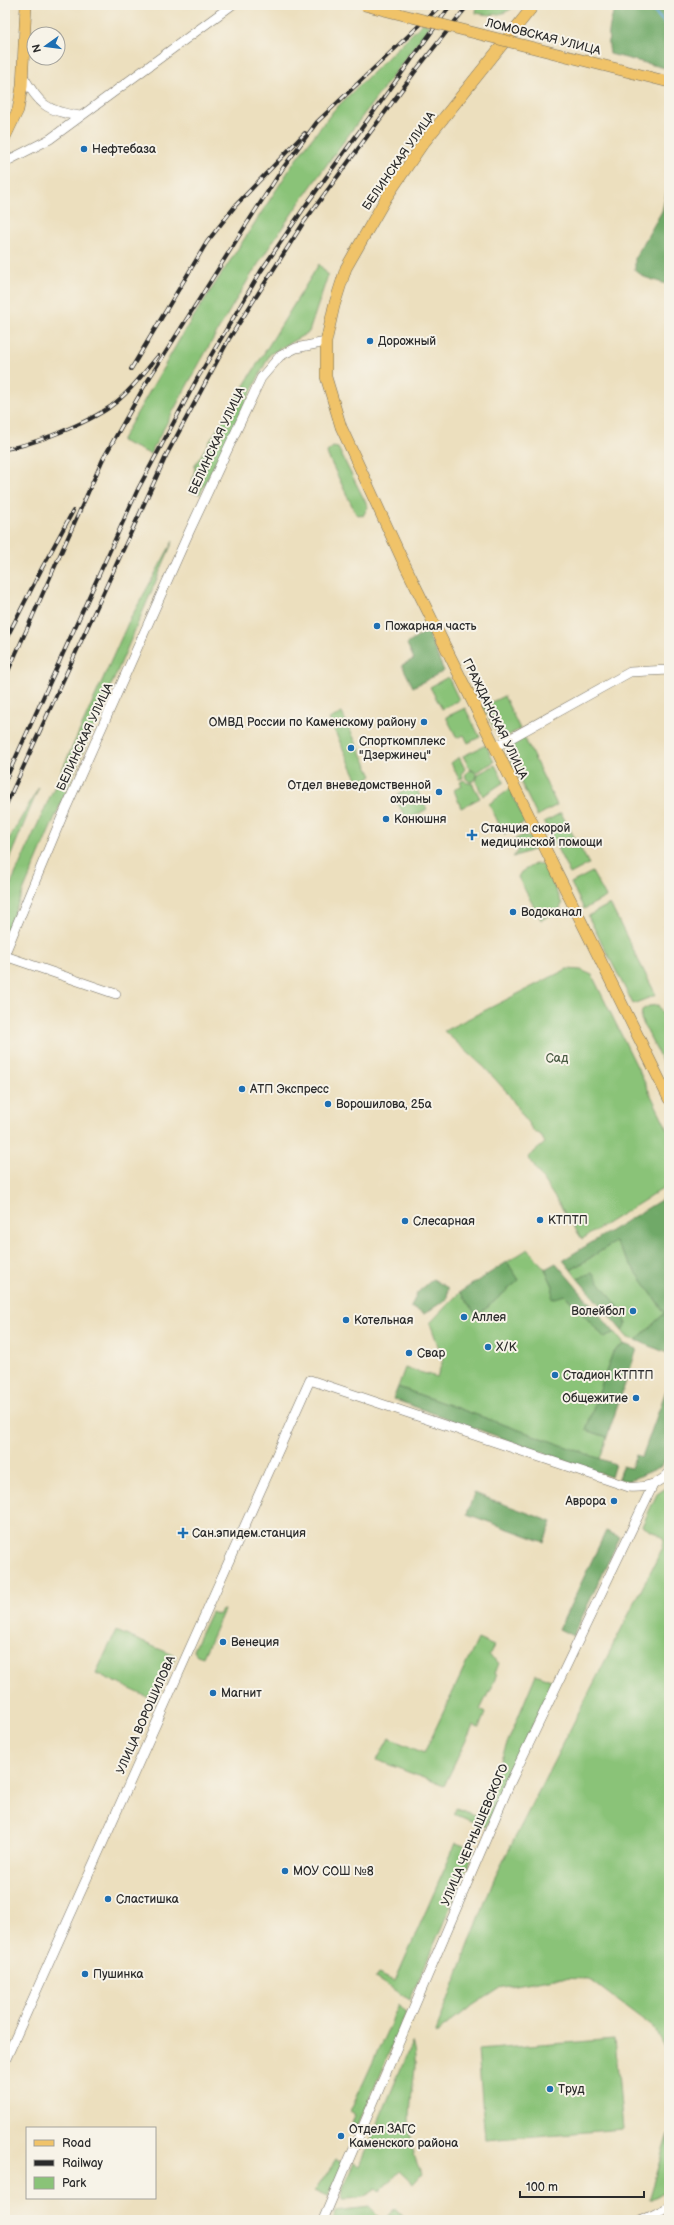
<svg xmlns="http://www.w3.org/2000/svg" width="674" height="2225" font-family="'Balsamiq Sans',sans-serif">
  <style>
    .green { fill: #8ac378; stroke: #5a7752 }
    .forest { fill: #6fa968; stroke: #4d6a4a }
    .lines { fill: none; stroke-linecap: round; stroke-linejoin: round }
    .stream { stroke: #69a8db; stroke-width: 2.5 }
    .minor-casing { stroke: #6f6a5e; stroke-width: 10 }
    .major-casing { stroke: #6f6a5e; stroke-width: 12 }
    .minor { stroke: #fff; stroke-width: 9 }
    .major { stroke: #f0c369; stroke-width: 11 }
    .rail-casing { stroke: #2b2b2b; stroke-width: 4 }
    .rail { stroke: #f7f3e8; stroke-width: 2.5; stroke-dasharray: 8; stroke-linecap: butt }
    .major-bridge-casing { stroke: #6f6a5e; stroke-width: 12; stroke-linecap: butt }
    .major-bridge { stroke: #f0c369; stroke-width: 11 }
    .poi-dot { fill: #1f6fb2; stroke: #f7f3e8; stroke-width: 1.5 }
    .labels { text-anchor: middle; dominant-baseline: central; stroke-width: 4; stroke-linejoin: round; paint-order: stroke }
    .street-label { font-size: 12px; fill: #2b2b2b; stroke: #f7f3e8 }
    .poi-label { font-size: 12px; fill: #2b2b2b; stroke: #f7f3e8; text-anchor: start }
    .park-label { font-size: 12px; fill: #485942; stroke: #f7f3e8 }
  </style>
  <rect width="100%" height="100%" fill="#f7f3e8"/>
  <filter id="ink" filterUnits="userSpaceOnUse"><feTurbulence type="fractalNoise" baseFrequency=".025" numOctaves="2"/><feDisplacementMap in="SourceGraphic" scale="8" xChannelSelector="R" yChannelSelector="G"/><feConvolveMatrix kernelMatrix="1 2 1 2 8 2 1 2 1" color-interpolation-filters="sRGB"/></filter>
  <filter id="wash" filterUnits="userSpaceOnUse"><feTurbulence type="fractalNoise" baseFrequency=".012" numOctaves="4" result="noise"/><feDisplacementMap in="SourceGraphic" scale="16" xChannelSelector="R" yChannelSelector="G"/><feGaussianBlur stdDeviation="0.9" result="paint"/><feColorMatrix in="noise" values="0 0 0 0 0 0 0 0 0 0 0 0 0 0 0 0 0 1.4 0 .05"/><feComposite in="paint" operator="in"/></filter>
  <g filter="url(#wash)">
    <rect width="100%" height="100%" fill="#ecdfbe"/>
    <g class="green">
      <path d="M477 5H516C504 16 491 16 476 13Z"/>
      <path d="M423 23 430 26C370 107 307 187 253 272 216 331 183 393 150 454L121 441 185 330 297 158 334 110Z"/>
      <path d="M319 264 328 275 309 332 270 354 200 494 189 492 194 475 195 465Z"/>
      <path d="M333 447 338 448 368 507 363 516 356 514 328 456 327 452Z"/>
      <path d="M173 541 5 934V897L128 623Z"/>
      <path d="M448 677 459 700 442 709 430 687Z"/>
      <path d="M504 696 520 729 500 740 483 706Z"/>
      <path d="M465 708 480 737 468 743 464 735 457 738 446 717Z"/>
      <path d="M342 713 372 776 359 783 329 719Z"/>
      <path d="M524 737 557 805 537 816 505 749Z"/>
      <path d="M486 745 494 762 476 772 470 769 463 756Z"/>
      <path d="M459 757 465 769 462 773 463 778 459 779 451 763Z"/>
      <path d="M495 765 504 782 483 796 476 782 478 774Z"/>
      <circle cx="471" cy="776" r="5.5"/>
      <path d="M464 780 467 783H472L480 798 461 808 454 790 462 785 460 782Z"/>
      <path d="M414 785 427 809 407 820 396 800 399 793Z"/>
      <path d="M39 787 6 867 5 871V846Z"/>
      <path d="M510 789 525 822 504 834 489 804Z"/>
      <path d="M561 813 589 864 570 874 544 822Z"/>
      <path d="M524 835 531 838 535 849 513 857 519 850 515 839Z"/>
      <path d="M535 864 544 865 562 904 559 911 541 920 518 877 521 872Z"/>
      <path d="M592 872 606 897 584 909 571 883Z"/>
      <path d="M610 904 656 995 633 1004 588 916Z"/>
      <path d="M567 969 581 970 592 975 669 1132V1185L582 1239 528 1157 545 1143 540 1134 534 1132 507 1092 484 1067 444 1031Z"/>
      <path d="M658 1005 669 1026V1075L641 1019 642 1010 649 1006Z"/>
      <path d="M615 1242 665 1313 636 1340 628 1338 622 1331 626 1326 592 1273 577 1278 571 1270Z"/>
      <path d="M528 1249 545 1269 553 1286 565 1295 605 1338 614 1332 624 1344 613 1352 586 1430 607 1437 600 1459 398 1387 405 1368 437 1377 443 1360 430 1323 460 1292 477 1316 519 1280 507 1262Z"/>
      <path d="M669 1486V2057L654 2028 589 1979 554 1978 499 1988 463 2012 435 2034 493 1881 663 1547 664 1538 642 1526 657 1494Z"/>
      <path d="M221 1609 224 1610 203 1657 197 1655 193 1650 211 1612 218 1615Z"/>
      <path d="M116 1631 176 1656 156 1701 96 1673Z"/>
      <path d="M478 1639 494 1646 489 1655 499 1663 495 1674 497 1675 480 1710 485 1713 479 1728 473 1726 444 1786 377 1760 389 1738 424 1753Z"/>
      <path d="M536 1674 553 1681 486 1827 454 1814 456 1808 477 1816Z"/>
      <path d="M456 1843 475 1850 410 2000 375 1978 378 1974 395 1981Z"/>
      <path d="M399 2005 406 2013 358 2125 352 2123 355 2115 350 2112Z"/>
      <path d="M615 2039 623 2129 485 2140 478 2050Z"/>
      <path d="M412 2042C417 2056 415 2070 413 2084 409 2114 407 2147 422 2174L413 2184 399 2171 379 2192 376 2189C365 2198 356 2199 342 2199L343 2187 354 2163 360 2166Z"/>
      <path d="M669 2134V2190L649 2200 667 2140Z"/>
      <path d="M336 2160 344 2163 328 2197 315 2191Z"/>
      <path d="M369 2207 382 2220H332L336 2211Z"/>
      <path d="M395 2208 406 2220H384Z"/>
    </g>
    <g class="forest">
      <path d="M612 5H669V69L610 54C607 36 609 25 615 8Z"/>
      <path d="M669 181V285L644 277 635 270V258L662 211Z"/>
      <path d="M427 631 444 671 413 687 402 665 414 659 407 644Z"/>
      <path d="M669 1195V1354L636 1340 665 1313 615 1242 571 1270 563 1260Z"/>
      <path d="M507 1262 519 1280 477 1316 460 1292Z"/>
      <path d="M556 1263 614 1332 605 1338 565 1295 552 1299 553 1286 545 1269Z"/>
      <path d="M592 1273 625 1315 626 1326 622 1331 577 1278Z"/>
      <path d="M433 1279 448 1288 447 1299 424 1314 411 1307 417 1293Z"/>
      <path d="M624 1344 637 1349 607 1437 586 1430 613 1352Z"/>
      <path d="M669 1382V1453L662 1466 629 1481 618 1479 623 1466 631 1468 636 1455 642 1457Z"/>
      <path d="M398 1387 615 1464 611 1477 393 1399Z"/>
      <path d="M474 1493 552 1522 544 1542 467 1514Z"/>
      <path d="M606 1531 620 1537 573 1636 559 1629Z"/>
    </g>
    <g class="lines">
      <path class="stream" d="M648 5 669 28"/>
    </g>
  </g>
  <g filter="url(#ink)">
    <g class="lines">
      <defs>
        <g id="minor">
          <path d="M23 76C40 105 46 111 80 116"/>
          <path d="M5 162 50 139 232 5"/>
          <path d="M495 747 630 672 669 670"/>
          <path d="M5 953 61 819 189 532 261 378 280 356 296 348 326 342"/>
          <path d="M5 956 116 994"/>
          <path d="M5 2061 310 1380 629 1487C645 1488 659 1485 669 1473"/>
          <path d="M323 2220 510 1783 653 1485"/>
          <path d="M643 2220 669 2207"/>
        </g>
        <g id="major">
          <path d="M534 5 422 145 386 198 346 268 334 306 326 342V377L341 427 401 557 669 1099"/>
          <path d="M5 137 18 110 22 86 26 5"/>
        </g>
      </defs>
      <use href="#minor" class="minor-casing"/>
      <use href="#major" class="major-casing"/>
      <use href="#minor" class="minor"/>
      <use href="#major" class="major"/>
      <defs>
        <g id="rail">
          <path d="M131 369 207 242 236 205 305 133"/>
          <path d="M5 449C33 445 87 423 110 407 129 393 143 374 158 356"/>
          <path d="M5 641 42 568 73 511"/>
          <path d="M5 678 103 459 145 385 246 225 283 168 317 122 441 5"/>
          <path d="M5 781 138 489 197 379 261 271 306 205 451 5"/>
          <path d="M5 807 167 454 229 339 304 222 417 69 468 5"/>
        </g>
      </defs>
      <use href="#rail" class="rail-casing"/>
      <use href="#rail" class="rail"/>
      <defs>
        <path id="major-bridge" d="M364 5 669 82"/>
      </defs>
      <use href="#major-bridge" class="major-bridge-casing"/>
      <use href="#major-bridge" class="major-bridge"/>
    </g>
  </g>
  <g class="poi-dot">
    <circle cx="84" cy="149" r="4"/>
    <circle cx="370" cy="341" r="4"/>
    <circle cx="377" cy="626" r="4"/>
    <circle cx="424" cy="722" r="4"/>
    <circle cx="351" cy="748" r="4"/>
    <circle cx="439" cy="792" r="4"/>
    <circle cx="386" cy="819" r="4"/>
    <path d="M470 829h4v4h4v4h-4v4h-4v-4h-4v-4h4z"/>
    <circle cx="513" cy="912" r="4"/>
    <circle cx="242" cy="1089" r="4"/>
    <circle cx="328" cy="1104" r="4"/>
    <circle cx="540" cy="1220" r="4"/>
    <circle cx="405" cy="1221" r="4"/>
    <circle cx="633" cy="1311" r="4"/>
    <circle cx="464" cy="1317" r="4"/>
    <circle cx="346" cy="1320" r="4"/>
    <circle cx="488" cy="1347" r="4"/>
    <circle cx="409" cy="1353" r="4"/>
    <circle cx="555" cy="1375" r="4"/>
    <circle cx="636" cy="1398" r="4"/>
    <circle cx="614" cy="1501" r="4"/>
    <path d="M181 1527h4v4h4v4h-4v4h-4v-4h-4v-4h4z"/>
    <circle cx="223" cy="1642" r="4"/>
    <circle cx="213" cy="1693" r="4"/>
    <circle cx="285" cy="1871" r="4"/>
    <circle cx="108" cy="1899" r="4"/>
    <circle cx="85" cy="1974" r="4"/>
    <circle cx="550" cy="2089" r="4"/>
    <circle cx="341" cy="2136" r="4"/>
  </g>
  <g class="labels">
    <g class="street-label">
      <text transform="translate(543 37) rotate(14)">ЛОМОВСКАЯ УЛИЦА</text>
      <text transform="translate(399 161) rotate(-55)">БЕЛИНСКАЯ УЛИЦА</text>
      <text transform="translate(217 441) rotate(-65)">БЕЛИНСКАЯ УЛИЦА</text>
      <text transform="translate(495 719) rotate(64)">ГРАЖДАНСКАЯ УЛИЦА</text>
      <text transform="translate(85 737) rotate(-65)">БЕЛИНСКАЯ УЛИЦА</text>
      <text transform="translate(146 1715) rotate(-66)">УЛИЦА ВОРОШИЛОВА</text>
      <text transform="translate(475 1835) rotate(-67)">УЛИЦА ЧЕРНЫШЕВСКОГО</text>
    </g>
    <g class="poi-label">
      <text x="92" y="149">Нефтебаза</text>
      <text x="378" y="341">Дорожный</text>
      <text x="385" y="626">Пожарная часть</text>
      <text x="416" y="722" text-anchor="end">ОМВД России по Каменскому району</text>
      <text x="359" y="741">Спорткомплекс<tspan x="359" dy="14">"Дзержинец"</tspan></text>
      <text x="431" y="785" text-anchor="end">Отдел вневедомственной<tspan x="431" dy="14">охраны</tspan></text>
      <text x="394" y="819">Конюшня</text>
      <text x="481" y="828">Станция скорой<tspan x="481" dy="14">медицинской помощи</tspan></text>
      <text x="521" y="912">Водоканал</text>
      <text x="250" y="1089">АТП Экспресс</text>
      <text x="336" y="1104">Ворошилова, 25а</text>
      <text x="548" y="1220">КТПТП</text>
      <text x="413" y="1221">Слесарная</text>
      <text x="625" y="1311" text-anchor="end">Волейбол</text>
      <text x="472" y="1317">Аллея</text>
      <text x="354" y="1320">Котельная</text>
      <text x="496" y="1347">Х/К</text>
      <text x="417" y="1353">Свар</text>
      <text x="563" y="1375">Стадион КТПТП</text>
      <text x="628" y="1398" text-anchor="end">Общежитие</text>
      <text x="606" y="1501" text-anchor="end">Аврора</text>
      <text x="192" y="1533">Сан.эпидем.станция</text>
      <text x="231" y="1642">Венеция</text>
      <text x="221" y="1693">Магнит</text>
      <text x="293" y="1871">МОУ СОШ №8</text>
      <text x="116" y="1899">Сластишка</text>
      <text x="93" y="1974">Пушинка</text>
      <text x="558" y="2089">Труд</text>
      <text x="349" y="2129">Отдел ЗАГС<tspan x="349" dy="14">Каменского района</tspan></text>
    </g>
    <g class="park-label">
      <text x="557" y="1058">Сад</text>
    </g>
  </g>
  <rect width="674" height="2225" fill="none" stroke="#f7f3e8" stroke-width="20"/>
  <rect x="26" y="2127" width="130" height="72" fill="#f7f3e8" stroke="#a5a39c"/>
  <rect x="34" y="2140" width="20" height="6" fill="#f0c369" stroke="#a5a39c"/>
  <text x="62" y="2147" font-size="12" fill="#2b2b2b">Road</text>
  <rect x="34" y="2160" width="20" height="6" fill="#2b2b2b" stroke="#a5a39c"/>
  <text x="62" y="2167" font-size="12" fill="#2b2b2b">Railway</text>
  <rect x="34" y="2177" width="20" height="12" fill="#8ac378" stroke="#a5a39c"/>
  <text x="62" y="2187" font-size="12" fill="#2b2b2b">Park</text>
  <g transform="translate(46 46) rotate(256)"><circle r="19" fill="#f7f3e8" stroke="#a5a39c"/>
  <path d="M0-3L7 15L0 10L-7 15Z" fill="#1f6fb2"/>
  <text y="-6" font-size="11" font-weight="bold" text-anchor="middle" fill="#2b2b2b">N</text>
  </g>
  <path d="M520 2191v6h124v-6" fill="none" stroke="#2b2b2b" stroke-width="2"/>
  <text x="526" y="2191" font-size="12" fill="#2b2b2b" stroke="#f7f3e8" stroke-width="3" paint-order="stroke">100 m</text>
</svg>
